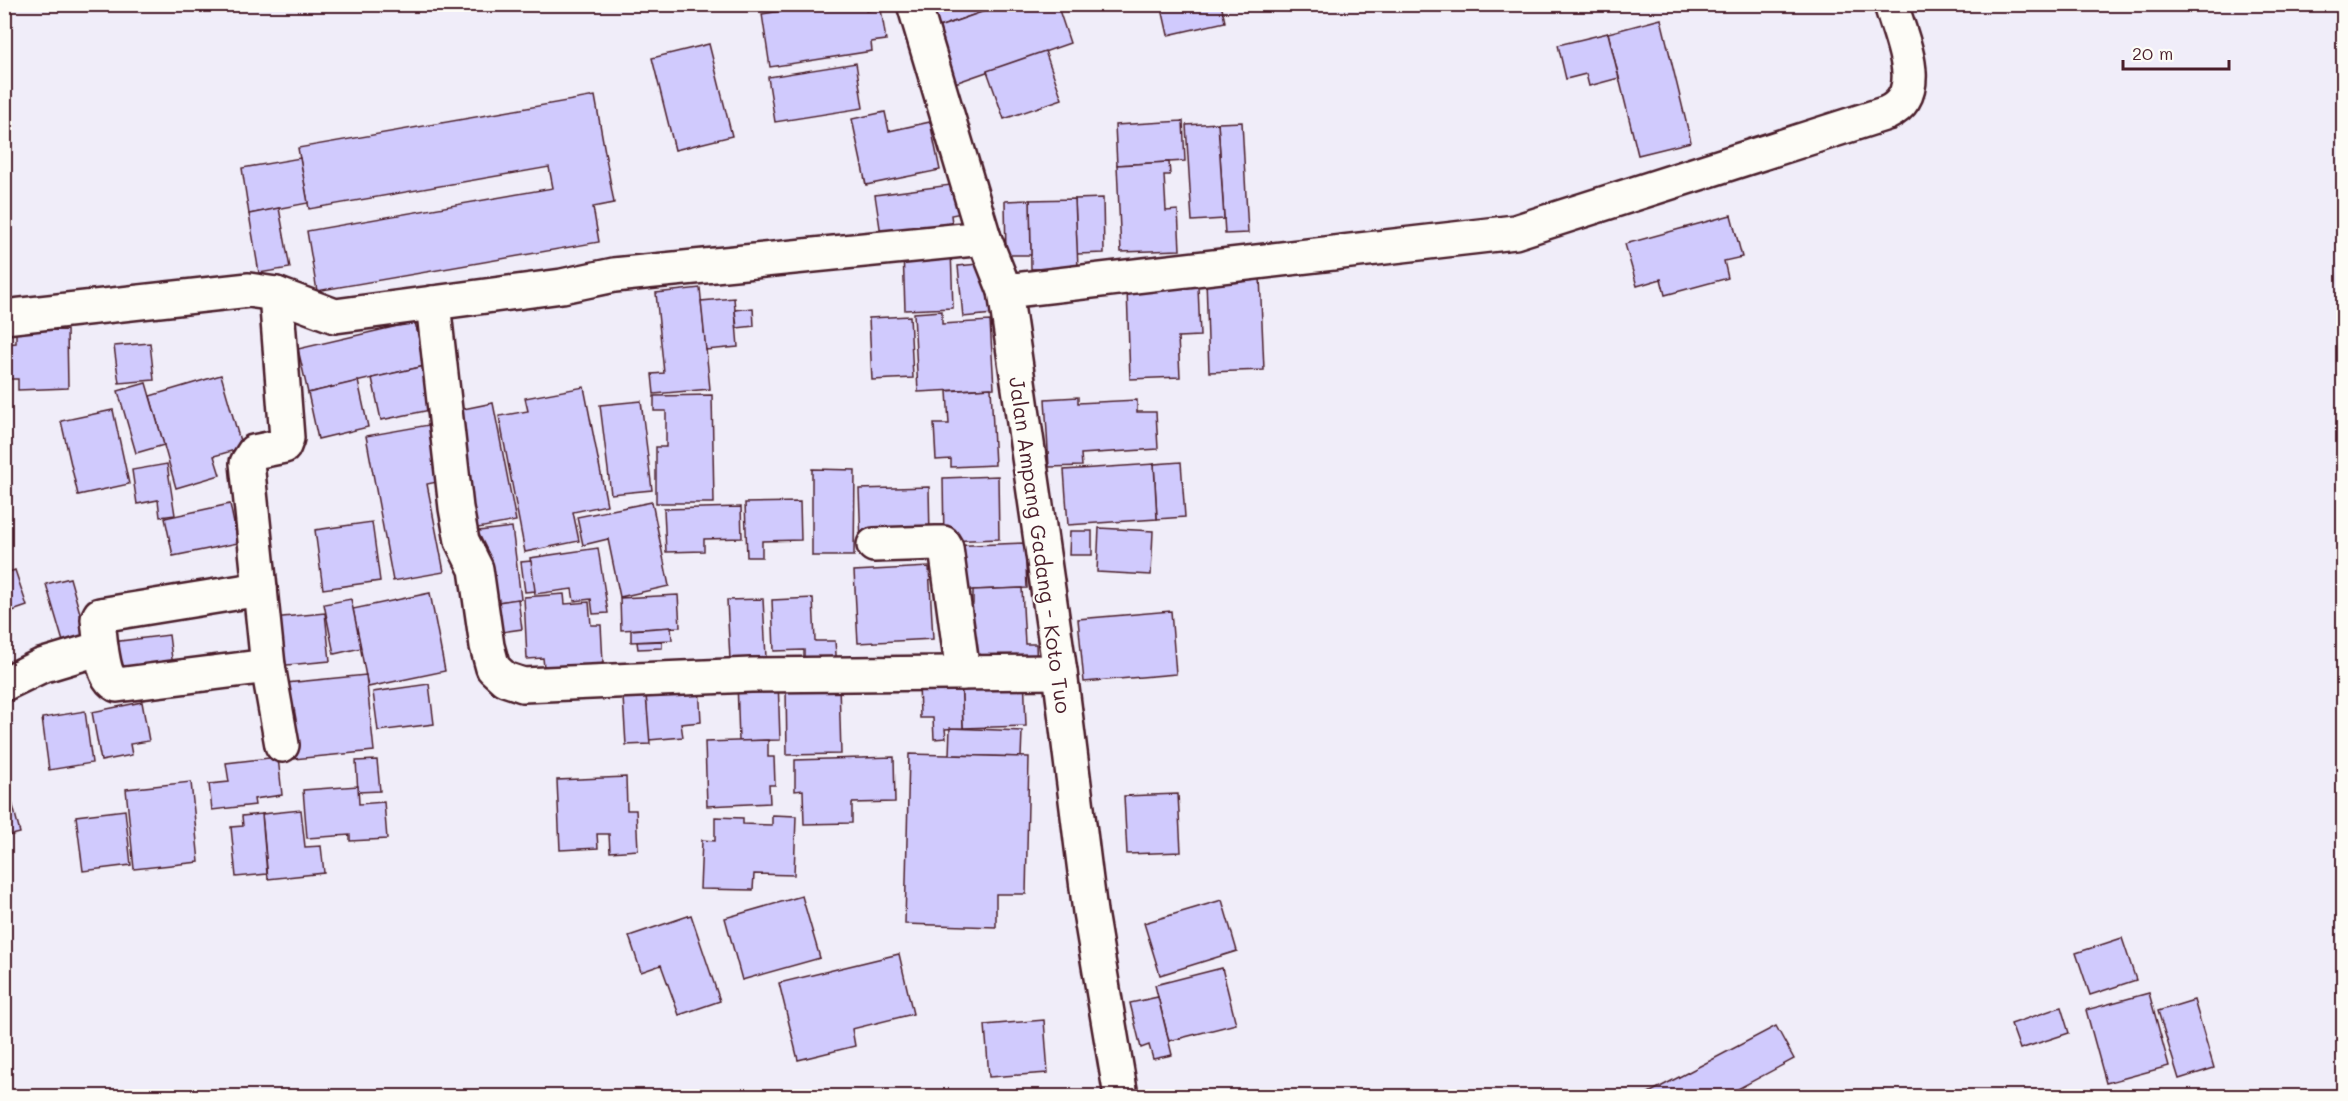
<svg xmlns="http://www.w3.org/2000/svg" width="2348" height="1101" font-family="Mali,sans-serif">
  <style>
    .building { fill: #d0cafd; stroke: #4a1f2b; stroke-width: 1.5 }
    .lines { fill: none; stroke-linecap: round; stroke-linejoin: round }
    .street-casing { stroke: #4a1f2b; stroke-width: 38 }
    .secondary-casing { stroke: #4a1f2b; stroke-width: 38 }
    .street { stroke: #fdfcf7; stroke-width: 33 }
    .secondary { stroke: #fdfcf7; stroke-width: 33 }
    .labels { text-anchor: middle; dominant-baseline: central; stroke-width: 4.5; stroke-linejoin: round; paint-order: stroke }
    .street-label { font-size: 21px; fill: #4a1f2b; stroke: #fdfcf7 }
  </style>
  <rect width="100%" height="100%" fill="#f0edf9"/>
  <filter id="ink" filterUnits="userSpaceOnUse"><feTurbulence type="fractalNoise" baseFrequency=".0167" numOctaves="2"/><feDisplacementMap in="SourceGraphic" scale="12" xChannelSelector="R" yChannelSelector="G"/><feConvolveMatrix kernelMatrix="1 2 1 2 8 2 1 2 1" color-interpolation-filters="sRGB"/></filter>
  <g filter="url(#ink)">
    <g class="building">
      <path d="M826 4H865L866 11 881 9 886 40 871 42 872 51 770 67 762 14Z"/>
      <path d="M928 4H1005L936 28Z"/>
      <path d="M1005 4H1057L1070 43 955 83 936 28Z"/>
      <path d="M1161 4H1221L1225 22 1168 35Z"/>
      <path d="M1661 19 1691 142 1638 155 1608 33Z"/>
      <path d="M1608 33 1619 78 1589 86 1586 74 1566 79 1558 45Z"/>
      <path d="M709 44 732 136 675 150 652 58Z"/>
      <path d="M1045 51 1062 99 1004 119 987 71Z"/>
      <path d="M856 63 863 108 775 122 768 77Z"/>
      <path d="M595 96 614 203 593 207 599 242 317 291 307 231 553 188 549 167 309 209 298 148Z"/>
      <path d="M885 112 889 131 930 122 940 170 866 185 852 119Z"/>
      <path d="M1183 121 1185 161 1117 165 1115 125Z"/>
      <path d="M1242 122 1248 233 1225 234 1218 123Z"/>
      <path d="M1218 123 1224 219 1192 221 1186 125Z"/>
      <path d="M300 158 308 203 249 214 242 168Z"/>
      <path d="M1169 162 1170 175H1164L1166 211 1178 210 1180 250 1121 252 1117 165Z"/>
      <path d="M958 184 962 213 951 215 953 231 882 241 875 195Z"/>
      <path d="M1103 198 1104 253 1077 254 1075 199Z"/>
      <path d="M1075 199 1078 268 1031 269 1030 200Z"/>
      <path d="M1030 200 1031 255H1006L1005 201Z"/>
      <path d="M279 208 290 268 259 273 249 214Z"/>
      <path d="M1731 215 1742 257 1724 261 1728 278 1665 295 1661 279 1637 286 1625 244Z"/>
      <path d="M951 250 953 308 905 310 903 251Z"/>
      <path d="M988 263 993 314 963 317 958 266Z"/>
      <path d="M1260 276 1264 370 1209 372 1206 278Z"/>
      <path d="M1198 286 1200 336 1178 337 1180 377 1130 379 1127 289Z"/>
      <path d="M700 288 710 389 654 394 652 374 664 373 656 293Z"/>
      <path d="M734 298 738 347 706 350 701 301Z"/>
      <path d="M753 308 754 326 737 328 735 310Z"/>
      <path d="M942 311V324L990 321 994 388 918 392 914 313Z"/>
      <path d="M910 316 913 378 872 380 869 318Z"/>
      <path d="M415 322 425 366 308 393 298 349Z"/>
      <path d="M67 330 68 388 18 390V379H8L6 344 16 343V331Z"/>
      <path d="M150 343 154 380 119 383 114 346Z"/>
      <path d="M425 366 435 409 381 420 372 378Z"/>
      <path d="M221 375 242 448 214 456 220 475 176 488 150 396Z"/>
      <path d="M358 381 368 427 318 439 308 393Z"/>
      <path d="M146 383 164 445 136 453 118 391Z"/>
      <path d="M584 387 607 505 573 512 579 541 525 552 499 416 528 411 525 398Z"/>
      <path d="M991 388 995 465 951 467V459L936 460 934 424H949L947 391Z"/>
      <path d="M712 395 714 503H656V447H666V411H654V396Z"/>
      <path d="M1078 397V403L1137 400V412H1156L1158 449 1081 454 1082 466 1049 467 1045 399Z"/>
      <path d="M641 401 652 490 611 494 600 405Z"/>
      <path d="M493 403 516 521 457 532 434 415Z"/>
      <path d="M113 410 129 484 78 495 61 421Z"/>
      <path d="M434 424 441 464 433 465 437 482 427 484 444 572 393 581 366 436Z"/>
      <path d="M1181 462 1185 517 1157 519 1154 464Z"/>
      <path d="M167 464 175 515 160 517 158 500 137 504 132 470Z"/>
      <path d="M1154 464 1157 519 1068 525 1064 470Z"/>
      <path d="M812 469 855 470 854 556H812Z"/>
      <path d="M998 476 999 539 944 541 943 478Z"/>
      <path d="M929 487 930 540 861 543 859 489Z"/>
      <path d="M652 502 669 586 620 597 608 539 583 545 577 517Z"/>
      <path d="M800 502 801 540 762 541V557H747L745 503Z"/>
      <path d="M230 504 238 543 173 556 165 518Z"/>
      <path d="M741 507 742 538 704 539V551L666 552 664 509Z"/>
      <path d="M372 522 380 581 323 589 315 530Z"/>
      <path d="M512 527 521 599 484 604 462 533Z"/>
      <path d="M1099 528 1153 531 1151 575 1097 572Z"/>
      <path d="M1070 531H1092V555H1069Z"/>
      <path d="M1025 543 1027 588 948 591 946 546Z"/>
      <path d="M598 548 608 613 593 614 591 599 574 601 572 589 535 594 530 558Z"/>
      <path d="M531 561 535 591 525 592 521 562Z"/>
      <path d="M929 567 933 639 858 643 854 571Z"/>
      <path d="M15 570 27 606 4 614V574Z"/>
      <path d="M70 578 87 638 64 645 46 584Z"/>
      <path d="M1022 588 1025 644H1036L1037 671 976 673 974 629 961 630V604H973V590Z"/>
      <path d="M430 593 445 671 368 687 353 609Z"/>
      <path d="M564 594 565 604 589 602 591 625H601L603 663 600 664V673L568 675V665L544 667 543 658 527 659 524 597Z"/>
      <path d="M678 595 680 627 621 630 620 598Z"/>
      <path d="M813 598 815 641H835L837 668 804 669V650L774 651 772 600Z"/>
      <path d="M351 599 361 648 334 654 324 604Z"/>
      <path d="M518 599 522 629 488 634 484 604Z"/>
      <path d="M763 599 766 658 730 660 727 600Z"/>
      <path d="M1171 611 1176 674 1084 682 1078 619Z"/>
      <path d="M325 613 330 661 276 666 272 618Z"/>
      <path d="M671 627 672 640 631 642V630Z"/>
      <path d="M169 635 174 675 117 685 112 642Z"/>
      <path d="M662 641V648L638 649 637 642Z"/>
      <path d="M1024 674 1026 726 963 728 961 677Z"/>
      <path d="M366 675 374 751 294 759 286 683Z"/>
      <path d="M961 677 963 728 945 729 946 738 934 739 933 718H920L919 679Z"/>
      <path d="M778 678 780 740 739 741 737 680Z"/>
      <path d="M429 684 434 724 378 731 373 692Z"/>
      <path d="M699 684 701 722 681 724 683 737 649 740 646 695Z"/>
      <path d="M839 684 841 754 787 755 786 686Z"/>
      <path d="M646 695 650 744 626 745 623 697Z"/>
      <path d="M142 702 149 741 130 744 132 755 101 761 92 712Z"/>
      <path d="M85 711 92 763 49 770 42 718Z"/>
      <path d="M950 728 1022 731 1021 757 949 755Z"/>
      <path d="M768 740V757H774L775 785H769L770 803 707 806 705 742Z"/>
      <path d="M909 754 1029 757 1026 894H996V927L905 924Z"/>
      <path d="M278 757 282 795 254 799 255 805 212 810 209 784 229 782 226 763Z"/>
      <path d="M894 757 895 802 852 803V823L804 824 803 790 795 791V760Z"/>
      <path d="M377 760 380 791 358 792 356 761Z"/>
      <path d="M4 771 20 833 4 837Z"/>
      <path d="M626 777 627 810H636L638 850 610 852 609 834H597L598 848 560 850 557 780Z"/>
      <path d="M191 782 199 862 134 869 126 789Z"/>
      <path d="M358 786 359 804 384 802 387 839 350 841V835L307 838 303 790Z"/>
      <path d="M1178 794 1181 852 1127 854 1124 796Z"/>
      <path d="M125 810 131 865 83 871 76 816Z"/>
      <path d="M301 810 305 847 321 846 324 873 268 879 262 814Z"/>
      <path d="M262 814 267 874 236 877 231 827 243 826 242 816Z"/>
      <path d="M772 815 796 816 794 875 754 874 753 890 700 889 702 840 715 841V817L743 818V824L772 825Z"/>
      <path d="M802 896 820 958 742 980 725 918Z"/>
      <path d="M1222 900 1237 951 1160 975 1144 923Z"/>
      <path d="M691 915 720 1001 679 1015 661 965 641 972 629 936Z"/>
      <path d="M2122 938 2136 980 2090 995 2076 953Z"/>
      <path d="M899 954 913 1014 852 1029 855 1046 798 1060 779 983Z"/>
      <path d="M1222 968 1236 1024 1169 1041 1155 985Z"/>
      <path d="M2149 993 2169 1066 2106 1083 2086 1010Z"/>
      <path d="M1158 997 1172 1055 1153 1059 1149 1045 1141 1048 1130 1003Z"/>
      <path d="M2194 1000 2214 1068 2179 1079 2158 1011Z"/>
      <path d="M2061 1007 2069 1033 2020 1049 2011 1024Z"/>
      <path d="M1044 1020 1048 1073 989 1077 985 1025Z"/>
      <path d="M1776 1026 1794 1059 1732 1092 1734 1096H1643Z"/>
      <path d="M1175 1091 1176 1096H1152V1094Z"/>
    </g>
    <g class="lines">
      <defs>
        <g id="street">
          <path d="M1005 291 1515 232 1887 113C1929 93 1900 38 1891 4"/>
          <path d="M276 294 287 438 284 446 254 452 247 463 268 666 282 745"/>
          <path d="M433 303 456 508 462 541 476 569 487 646 493 668 505 679 523 685 751 675 1060 672"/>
          <path d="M4 317 249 290 276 294 335 316 562 286 614 275 984 238"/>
          <path d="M874 545 936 543H943L946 548 963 673"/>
          <path d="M101 648C104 662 104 678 117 685L268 666"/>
          <path d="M4 684 41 666 101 648 98 619 100 615 260 589"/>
        </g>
        <path id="secondary" d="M914 4 984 238 1005 291 1060 672 1090 912 1121 1096"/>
      </defs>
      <use href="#street" class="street-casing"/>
      <use href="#secondary" class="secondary-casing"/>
      <use href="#street" class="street"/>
      <use href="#secondary" class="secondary"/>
    </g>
  </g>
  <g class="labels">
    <g class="street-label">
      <text transform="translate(1041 545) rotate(82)">Jalan Ampang Gadang - Koto Tuo</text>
    </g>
  </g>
  <rect width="2348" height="1101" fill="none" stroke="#fdfcf7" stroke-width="24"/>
  <rect x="12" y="12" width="2324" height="1077" fill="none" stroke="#4a1f2b" stroke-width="2" filter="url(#ink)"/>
  <path d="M2123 60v9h106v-9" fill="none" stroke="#4a1f2b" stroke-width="3"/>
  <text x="2132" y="60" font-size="18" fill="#4a1f2b" stroke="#fdfcf7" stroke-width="4.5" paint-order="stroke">20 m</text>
</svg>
